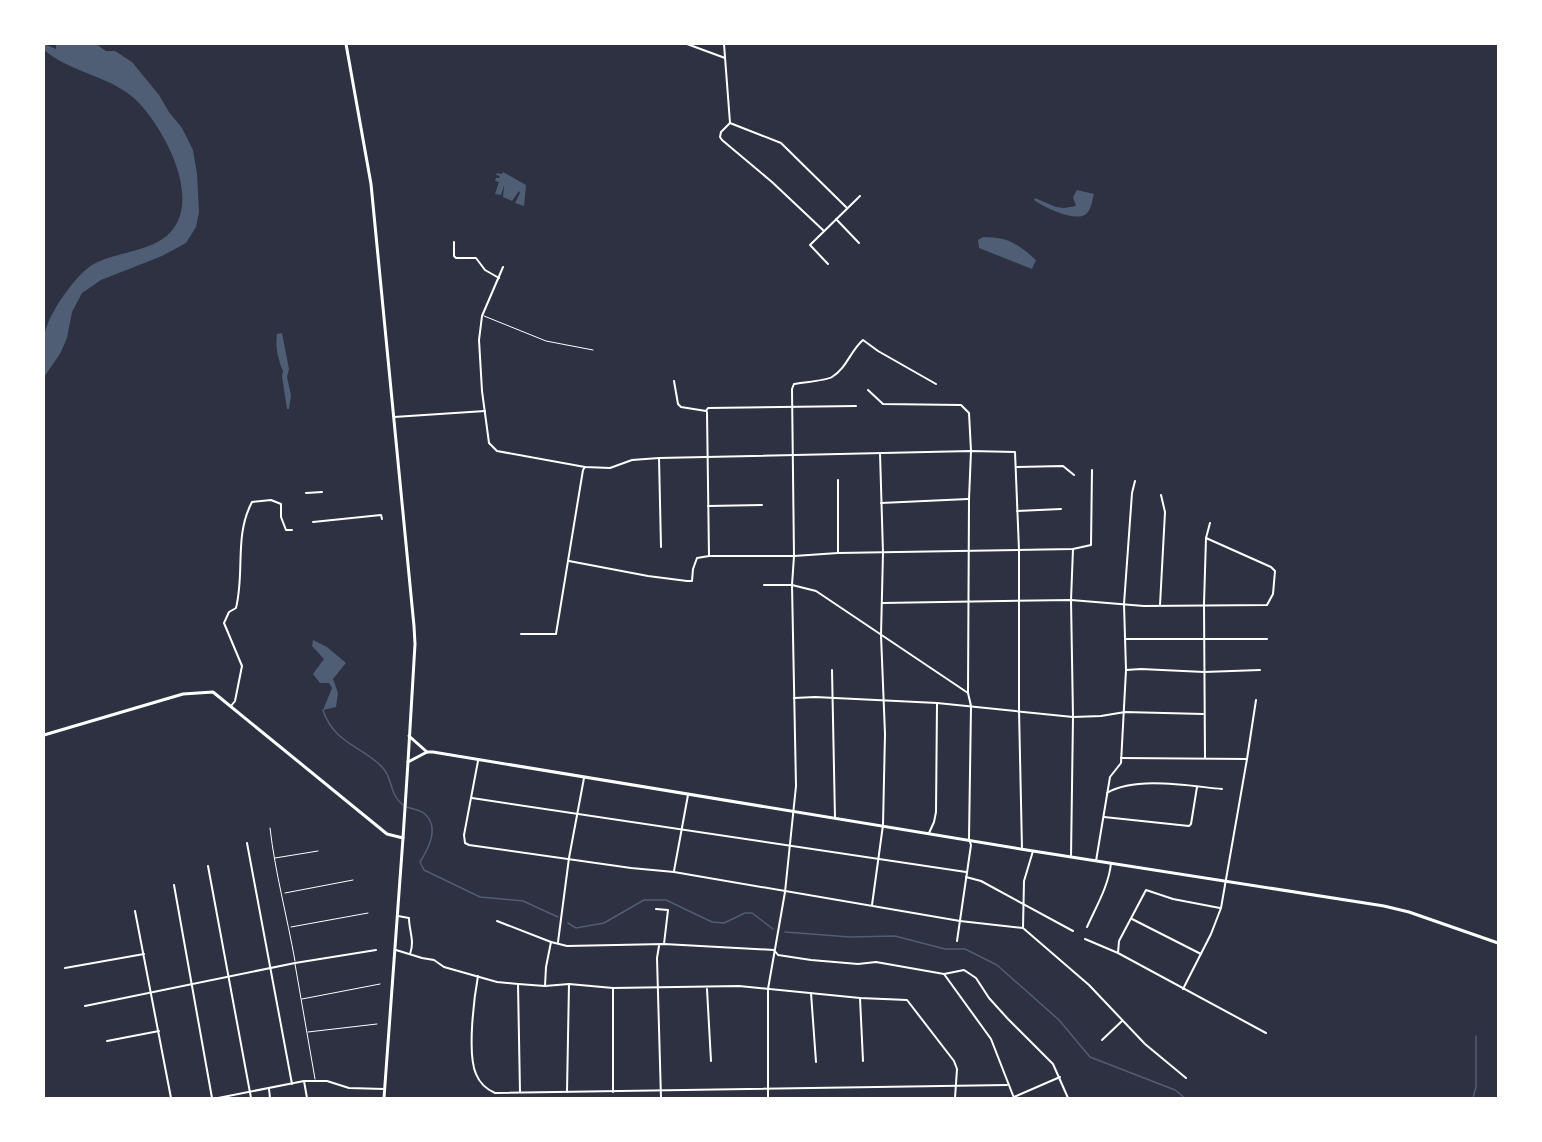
<svg xmlns="http://www.w3.org/2000/svg" width="1542" height="1142" font-family="'PT Serif',serif">
  <style>
    .water { fill: #4f5d75 }
    .lines { fill: none; stroke-linecap: round; stroke-linejoin: round }
    .stream { stroke: #4f5d75; stroke-width: 1.5 }
    .service { stroke: #fff; stroke-width: 1 }
    .minor { stroke: #fff; stroke-width: 2 }
    .tertiary { stroke: #fff; stroke-width: 3 }
    .secondary { stroke: #fff; stroke-width: 3 }
  </style>
  <rect width="100%" height="100%" fill="#2d3142"/>
  <g class="water">
    <path d="M44 44 56 49V44H96L106 51H115L132 62 159 95 169 112 182 128 193 150 197 174 199 212 196 227 186 243 162 256 101 280 82 293 72 312 67 338 60 354 44 377C43 364 41 348 44 336 48 314 74 277 92 265 110 254 142 252 161 240 208 210 167 133 139 103 114 76 72 74 44 50Z"/>
    <path d="M503 172 526 185 524 206 515 203 520 193 519 191 512 201 503 197 504 185 501 195 495 194 499 182 495 181 496 178H499L500 176 496 175 497 173 502 174Z"/>
    <path d="M1077 190 1094 194C1092 200 1092 208 1087 213 1078 224 1043 207 1034 200L1035 198 1056 207 1064 208 1076 206 1073 197Z"/>
    <path d="M983 237C1008 237 1018 244 1036 260L1032 269 979 248 978 240Z"/>
    <path d="M282 333 289 369 287 377 291 395 289 409H287L282 376 283 371C278 360 275 346 277 334Z"/>
    <path d="M313 640 327 647 346 663 333 679 338 693 336 707 323 710 332 688 329 683H320L313 674 324 659 312 646Z"/>
  </g>
  <g class="lines">
    <g class="stream">
      <path d="M323 710C334 744 363 746 383 768 393 779 389 794 403 805"/>
      <path d="M407 807C412 809 421 810 425 814 440 828 428 849 420 862L424 870 480 897 523 901 558 917"/>
      <path d="M568 923 576 928 604 923 644 900H666L712 922 724 923 745 913H752L773 929"/>
      <path d="M785 932 850 937 895 936 945 949H965L997 965 1059 1020 1090 1057 1175 1090 1185 1098"/>
      <path d="M1473 1098 1476 1087V1036"/>
    </g>
    <g class="service">
      <path d="M484 316 546 341 593 350"/>
      <path d="M270 828C275 872 287 916 295 961"/>
      <path d="M275 858 318 851"/>
      <path d="M285 893 353 880"/>
      <path d="M291 927 368 913"/>
      <path d="M295 964 315 1079"/>
      <path d="M302 999 380 984"/>
      <path d="M308 1032 377 1024"/>
    </g>
    <g class="minor">
      <path d="M687 44 725 58"/>
      <path d="M724 44 730 123"/>
      <path d="M730 123 721 132 720 137 722 140 772 182 824 231"/>
      <path d="M730 123 781 143 847 208"/>
      <path d="M836 219 859 243"/>
      <path d="M454 242V256L456 258H476L485 270 499 278"/>
      <path d="M828 264 810 245 860 196"/>
      <path d="M503 267 482 316 479 340 482 391 489 443 497 451 585 467 610 468 632 460 659 458 971 451 1015 452 1019 550V710L1022 849"/>
      <path d="M674 381 678 404 681 407 706 411 708 408 856 406"/>
      <path d="M868 390 883 404 961 405 969 413 971 451 969 499 968 693 971 706 969 839 971 845 957 941"/>
      <path d="M707 412 709 556"/>
      <path d="M394 417 485 411"/>
      <path d="M659 458 661 547"/>
      <path d="M1017 467 1063 466 1074 475"/>
      <path d="M838 480V553"/>
      <path d="M306 493 322 492"/>
      <path d="M881 503 968 499"/>
      <path d="M708 506 762 505"/>
      <path d="M1017 511 1061 509"/>
      <path d="M313 522 381 515 382 519"/>
      <path d="M569 561 648 576 687 581H692L693 569 697 558 709 556H794L838 553 1073 549 1091 545 1092 470"/>
      <path d="M764 585H792L816 591 968 693"/>
      <path d="M882 603 1071 600 1144 606 1267 605 1273 594 1275 571 1271 567 1206 538 1210 523"/>
      <path d="M1160 605 1165 512 1161 495"/>
      <path d="M521 634H556L580 488 583 470 585 467"/>
      <path d="M1125 639H1267"/>
      <path d="M832 670 835 818"/>
      <path d="M1126 670 1141 669 1204 672 1260 670"/>
      <path d="M794 698 815 697 937 703 1073 717 1101 716 1125 712 1203 714"/>
      <path d="M231 706 235 701 242 666 224 623 229 612 236 608C245 572 234 536 252 502L271 500 281 504V517L286 530H292"/>
      <path d="M1121 758 1247 759 1256 700"/>
      <path d="M1205 758 1204 604 1206 538"/>
      <path d="M478 761 464 835 465 843 469 845 631 868 674 872 960 921 1023 928 1089 985 1145 1044 1186 1078"/>
      <path d="M1107 793C1136 776 1189 786 1222 789"/>
      <path d="M472 798 966 872"/>
      <path d="M1104 817 1189 826 1191 824 1197 787"/>
      <path d="M929 833 934 822 936 812 937 703"/>
      <path d="M247 843 292 1084"/>
      <path d="M1071 857 1073 717 1071 600 1073 549"/>
      <path d="M1096 861 1110 777 1121 763 1126 670 1124 604 1132 493 1135 481"/>
      <path d="M208 866 251 1098"/>
      <path d="M674 871 688 795"/>
      <path d="M966 877 981 881 1073 931"/>
      <path d="M174 885 212 1098"/>
      <path d="M872 905 883 825 885 734 881 635 883 553 880 453"/>
      <path d="M656 909 668 910 664 944"/>
      <path d="M135 911 171 1098"/>
      <path d="M398 916 409 918C409 931 415 941 410 954"/>
      <path d="M1132 919 1201 954"/>
      <path d="M497 921 551 942 567 946 664 944 774 950 778 955 811 960 858 964 876 962 944 974 991 1039 1014 1098"/>
      <path d="M1087 927C1096 907 1109 885 1111 863"/>
      <path d="M1023 928 1024 881 1033 851"/>
      <path d="M1085 939 1118 953 1266 1033"/>
      <path d="M558 942 569 858 584 778"/>
      <path d="M659 946 657 958 661 1098"/>
      <path d="M396 950 422 958 434 960 444 967 497 982 518 984 545 986 569 984 613 988 739 986 860 998 907 1000 954 1061 957 1069 955 1098"/>
      <path d="M1118 953 1119 941 1146 890 1173 899 1220 908"/>
      <path d="M65 968 144 954"/>
      <path d="M944 974 964 970 976 978 989 998 1008 1019 1053 1064 1068 1098"/>
      <path d="M478 976C474 998 467 1054 476 1074 480 1084 486 1089 495 1093L1007 1085"/>
      <path d="M518 984 520 1092"/>
      <path d="M545 986 546 967 551 942"/>
      <path d="M613 988V1092"/>
      <path d="M707 989 711 1061"/>
      <path d="M1183 989 1211 934 1221 908 1247 759"/>
      <path d="M811 993 816 1062"/>
      <path d="M860 998 863 1061"/>
      <path d="M85 1006 295 963 376 950"/>
      <path d="M1102 1040 1122 1021"/>
      <path d="M107 1041 159 1031"/>
      <path d="M304 1081 307 1098"/>
      <path d="M269 1089 270 1098"/>
      <path d="M567 1092 569 984"/>
      <path d="M1014 1097 1060 1077"/>
      <path d="M218 1098 304 1081H327L349 1088 384 1089"/>
      <path d="M768 1098V989L785 892 796 786 792 585 794 556 792 389 794 384C804 382 825 381 832 377 846 369 851 350 863 340L878 351 936 384"/>
    </g>
    <g class="tertiary">
      <path d="M346 44 371 184 414 626 415 644 408 762"/>
      <path d="M409 736 427 752"/>
      <path d="M384 1098 403 838"/>
    </g>
    <path class="secondary" d="M44 735 183 694 213 692 387 834 403 838 408 762 427 752H433L1033 851 1384 906 1409 912 1498 943"/>
  </g>
  <rect width="1542" height="1142" fill="none" stroke="#ffffff" stroke-width="90"/>
</svg>
